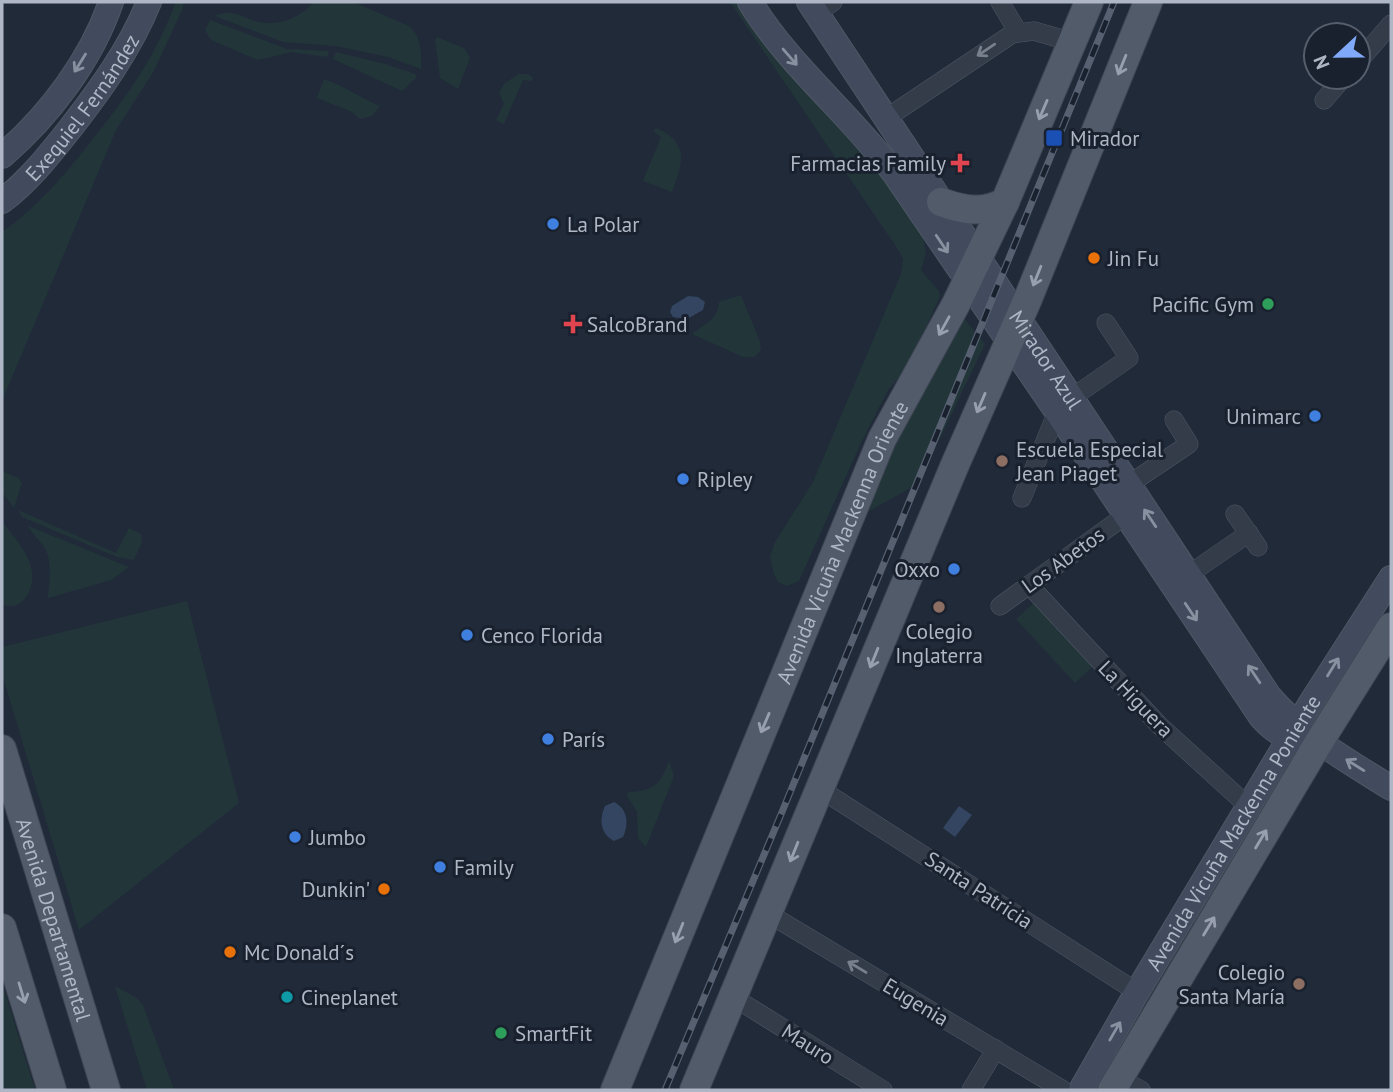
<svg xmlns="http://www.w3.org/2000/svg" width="1393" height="1092" font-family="'PT Sans',sans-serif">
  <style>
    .green { fill: #22363a }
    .water { fill: #344561 }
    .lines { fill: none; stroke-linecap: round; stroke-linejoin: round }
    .street-casing { stroke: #4f5764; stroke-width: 19 }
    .secondary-casing { stroke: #4f5764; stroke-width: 26 }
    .primary-casing { stroke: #3e4553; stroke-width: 30 }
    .street { stroke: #343c4a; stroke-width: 18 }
    .secondary { stroke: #424b5d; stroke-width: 24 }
    .primary { stroke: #525b6a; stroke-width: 28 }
    .rail-casing { stroke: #566071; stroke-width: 7 }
    .rail { stroke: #1a212e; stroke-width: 4.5; stroke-dasharray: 13; stroke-linecap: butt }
    .oneway { stroke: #78808e }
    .oneway2 { stroke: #8991a1 }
    .oneway3 { stroke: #98a0af }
    .transit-dot { fill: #1a4fb4; stroke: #1a212e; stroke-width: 2.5 }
    .health-dot { fill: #e0444e; stroke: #1a212e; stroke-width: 2.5 }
    .shop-dot { fill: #3f7fe0; stroke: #1a212e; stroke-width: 2.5 }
    .food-dot { fill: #e8710a; stroke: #1a212e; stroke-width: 2.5 }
    .leisure-dot { fill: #2e9e5b; stroke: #1a212e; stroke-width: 2.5 }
    .education-dot { fill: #8d6e63; stroke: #1a212e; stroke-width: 2.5 }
    .culture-dot { fill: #0f9aa8; stroke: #1a212e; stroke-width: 2.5 }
    .labels { text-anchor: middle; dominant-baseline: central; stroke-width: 6; stroke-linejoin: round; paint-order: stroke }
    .street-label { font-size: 21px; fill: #afb7c6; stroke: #1a212e }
    .poi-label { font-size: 21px; fill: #afb7c6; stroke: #1a212e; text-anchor: start }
  </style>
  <rect width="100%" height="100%" fill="#202a39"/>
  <g class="green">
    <path d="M176 2H184L182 10 154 71 116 130 2 401V232C36 208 63 177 89 144 128 95 153 61 176 2Z"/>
    <path d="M313 2H353L409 26C421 36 422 54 421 69L388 57 336 46 283 42 215 16C230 9 238 15 252 20 274 28 299 20 313 2Z"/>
    <path d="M730 2H740L869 157 923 238 926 253 921 270 938 290 940 296 910 364 888 390 860 445 799 581 787 586 778 582 774 574 770 557 775 542 813 482 901 274 903 259 899 251Z"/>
    <path d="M210 20 287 49 329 51 327 57 292 52 258 60 211 40 205 30Z"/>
    <path d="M437 37 464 48 470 58 458 89 440 78 435 40Z"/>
    <path d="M336 52 385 64 415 74 417 77 402 91 333 59Z"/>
    <path d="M518 74H528L533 78 532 81 523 80 504 124 496 120 504 104 499 93 504 84Z"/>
    <path d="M324 79C344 86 361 98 380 106L372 116 360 119 352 112 317 98Z"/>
    <path d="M656 128C690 143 683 163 672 192L643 181 661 137 653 131Z"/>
    <path d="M741 295 760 342 761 350 755 357H743L692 334C705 323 717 321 719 302Z"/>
    <path d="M964 318 985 344 918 484 867 512 898 437Z"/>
    <path d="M2 471 18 478 22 483 14 508 2 492Z"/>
    <path d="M18 510 116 553 129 528 141 534 142 542 134 560 117 557 22 517Z"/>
    <path d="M2 522C18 542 45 570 26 597 19 606 13 608 2 605Z"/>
    <path d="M28 526 31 527 129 567 111 580 48 598C49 581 54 560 42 544 37 538 32 533 28 526Z"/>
    <path d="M187 601 239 803 79 930 2 674V647Z"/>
    <path d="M1036 601 1094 665 1075 683 1016 619Z"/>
    <path d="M669 761 674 776 646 847 638 838 637 812 627 796 628 792C654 791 660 785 669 761Z"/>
    <path d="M2 983 35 1090H2Z"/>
    <path d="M115 986 137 998 143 1005 174 1090H147Z"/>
  </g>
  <g class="water">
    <path d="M688 296 698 297 705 302 703 310 687 319 673 317 670 312 672 306Z"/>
    <path d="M614 802C628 809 629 824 623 837L614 841C600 834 599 819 605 806Z"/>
    <path d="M959 806 972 815 955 837 943 828Z"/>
  </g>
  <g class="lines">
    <defs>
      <g id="street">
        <path d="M1000 2 1018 32"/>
        <path d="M816 13 833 2"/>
        <path d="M1358 62 1391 24"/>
        <path d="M1324 100 1344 77"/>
        <path d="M885 119 1012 34 1034 31 1072 42"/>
        <path d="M1070 399 1129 358 1106 323"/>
        <path d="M1128 485 1189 444 1174 420"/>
        <path d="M1022 498 1057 412"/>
        <path d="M1235 514 1258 547"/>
        <path d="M1188 575 1249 533"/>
        <path d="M1029 585 1159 725 1249 807"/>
        <path d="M1000 606 1126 515"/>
        <path d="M820 789 1137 992"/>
        <path d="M769 914 1063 1090"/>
        <path d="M733 997 883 1090"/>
        <path d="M1119 1078 1141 1090"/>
        <path d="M971 1090 996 1049"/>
      </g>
      <g id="secondary">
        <path d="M750 2C789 66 849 113 894 173L1057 412 1261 717C1278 736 1293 742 1318 742"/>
        <path id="s1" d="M809 2 1269 696C1303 736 1348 761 1391 788"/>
        <path d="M2 156C49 116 91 60 111 2"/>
        <path id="s2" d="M2 201C28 182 49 155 69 130 100 90 130 49 149 2"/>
        <path id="s3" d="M1081 1090 1137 992 1312 701 1391 578"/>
      </g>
      <g id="primary">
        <path d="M941 202C963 210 983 214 1005 202"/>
        <path id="s4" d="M2 749 106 1090"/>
        <path d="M2 928 52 1090"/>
        <path id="s5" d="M615 1090 882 439 956 304 1005 202 1089 2"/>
        <path d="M694 1090 954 467 1027 301 1148 2"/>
        <path d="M1112 1090 1319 742 1391 627"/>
      </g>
    </defs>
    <use href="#street" class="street-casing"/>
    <use href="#secondary" class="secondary-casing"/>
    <use href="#primary" class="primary-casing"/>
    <use href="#street" class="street"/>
    <use href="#secondary" class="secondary"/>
    <use href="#primary" class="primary"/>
    <defs>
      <path id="rail" d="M665 1090 782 812 1114 2"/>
    </defs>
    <use href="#rail" class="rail-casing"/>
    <use href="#rail" class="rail"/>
  </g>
  <defs><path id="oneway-shaft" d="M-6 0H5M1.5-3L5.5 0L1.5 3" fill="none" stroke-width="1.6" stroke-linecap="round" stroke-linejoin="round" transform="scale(1.75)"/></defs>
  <g class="oneway">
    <use href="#oneway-shaft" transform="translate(986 50) rotate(146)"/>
    <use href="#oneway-shaft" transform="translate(857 967) rotate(-149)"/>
  </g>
  <g class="oneway2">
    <use href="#oneway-shaft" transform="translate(790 57) rotate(49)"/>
    <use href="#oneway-shaft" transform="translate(80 63) rotate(122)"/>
    <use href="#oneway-shaft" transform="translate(942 244) rotate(56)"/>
    <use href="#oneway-shaft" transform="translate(1150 518) rotate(-124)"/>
    <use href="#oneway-shaft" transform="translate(1191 612) rotate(56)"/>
    <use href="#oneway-shaft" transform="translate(1333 667) rotate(-58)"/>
    <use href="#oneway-shaft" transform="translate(1254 674) rotate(-124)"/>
    <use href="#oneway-shaft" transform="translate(1355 765) rotate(-148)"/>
    <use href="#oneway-shaft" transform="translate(1115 1031) rotate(-60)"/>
  </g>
  <g class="oneway3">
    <use href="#oneway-shaft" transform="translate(1122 65) rotate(112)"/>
    <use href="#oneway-shaft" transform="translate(1043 110) rotate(113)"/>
    <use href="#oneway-shaft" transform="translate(1037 276) rotate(112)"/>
    <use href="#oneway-shaft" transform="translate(944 326) rotate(119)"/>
    <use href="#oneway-shaft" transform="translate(981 403) rotate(113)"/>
    <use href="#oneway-shaft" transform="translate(874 658) rotate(112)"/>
    <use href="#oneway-shaft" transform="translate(765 723) rotate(113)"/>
    <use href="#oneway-shaft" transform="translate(1261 839) rotate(-59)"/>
    <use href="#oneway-shaft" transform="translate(794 852) rotate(112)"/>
    <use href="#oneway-shaft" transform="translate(1209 926) rotate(-59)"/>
    <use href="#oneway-shaft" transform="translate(679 933) rotate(112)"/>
    <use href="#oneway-shaft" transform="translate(22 993) rotate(73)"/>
  </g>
  <rect class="transit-dot" x="1045" y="129" width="18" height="18" rx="3.5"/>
  <g class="health-dot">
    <path d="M956.5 152.5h7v7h7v7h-7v7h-7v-7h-7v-7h7z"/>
    <path d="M569.5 313.5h7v7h7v7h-7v7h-7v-7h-7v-7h7z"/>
  </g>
  <g class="shop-dot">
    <circle cx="553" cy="224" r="7"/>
    <circle cx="1315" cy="416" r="7"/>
    <circle cx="683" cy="479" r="7"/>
    <circle cx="954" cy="569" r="7"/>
    <circle cx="467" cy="635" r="7"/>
    <circle cx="548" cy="739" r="7"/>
    <circle cx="295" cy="837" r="7"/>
    <circle cx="440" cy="867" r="7"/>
  </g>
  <g class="food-dot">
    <circle cx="1094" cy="258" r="7"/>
    <circle cx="384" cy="889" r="7"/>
    <circle cx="230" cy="952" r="7"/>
  </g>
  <g class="leisure-dot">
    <circle cx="1268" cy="304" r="7"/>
    <circle cx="501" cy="1033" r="7"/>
  </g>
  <g class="education-dot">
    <circle cx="1002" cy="461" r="7"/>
    <circle cx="939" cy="607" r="7"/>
    <circle cx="1299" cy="984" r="7"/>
  </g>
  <circle class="culture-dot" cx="287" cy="997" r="7"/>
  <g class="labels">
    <g class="street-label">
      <text stroke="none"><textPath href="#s2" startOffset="124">Exequiel Fernández</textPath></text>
      <text stroke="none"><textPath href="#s1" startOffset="429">Mirador Azul</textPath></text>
      <text stroke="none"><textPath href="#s5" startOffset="593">Avenida Vicuña Mackenna Oriente</textPath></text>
      <text transform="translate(1063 560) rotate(-36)">Los Abetos</text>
      <text transform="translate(1136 699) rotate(46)">La Higuera</text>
      <text stroke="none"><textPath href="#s3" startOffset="299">Avenida Vicuña Mackenna Poniente</textPath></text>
      <text transform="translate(979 890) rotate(33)">Santa Patricia</text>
      <text stroke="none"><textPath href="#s4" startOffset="178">Avenida Departamental</textPath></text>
      <text transform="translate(916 1002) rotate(31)">Eugenia</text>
      <text transform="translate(808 1044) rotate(32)">Mauro</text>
    </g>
    <g class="poi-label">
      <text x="1070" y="138">Mirador</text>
      <text x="946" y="163" text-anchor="end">Farmacias Family</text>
      <text x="567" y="224">La Polar</text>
      <text x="1108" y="258">Jin Fu</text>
      <text x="1254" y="304" text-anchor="end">Pacific Gym</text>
      <text x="587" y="324">SalcoBrand</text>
      <text x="1301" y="416" text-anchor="end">Unimarc</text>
      <text x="1016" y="449">Escuela Especial<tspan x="1016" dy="24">Jean Piaget</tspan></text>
      <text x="697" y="479">Ripley</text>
      <text x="940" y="569" text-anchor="end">Oxxo</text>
      <text x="939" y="631" text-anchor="middle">Colegio<tspan x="939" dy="24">Inglaterra</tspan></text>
      <text x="481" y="635">Cenco Florida</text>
      <text x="562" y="739">París</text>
      <text x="309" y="837">Jumbo</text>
      <text x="454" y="867">Family</text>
      <text x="370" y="889" text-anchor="end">Dunkin'</text>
      <text x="244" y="952">Mc Donald´s</text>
      <text x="1285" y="972" text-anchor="end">Colegio<tspan x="1285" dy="24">Santa María</tspan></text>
      <text x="301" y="997">Cineplanet</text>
      <text x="515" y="1033">SmartFit</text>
    </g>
  </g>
  <rect width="1393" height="1092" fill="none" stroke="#afb7c6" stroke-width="7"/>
  <g transform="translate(1337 56) rotate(248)"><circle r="33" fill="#1a212e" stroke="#565d6b" stroke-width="2"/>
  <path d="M0-5L12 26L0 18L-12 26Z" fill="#80a9fa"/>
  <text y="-10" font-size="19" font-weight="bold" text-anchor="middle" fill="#afb7c6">N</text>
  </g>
</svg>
